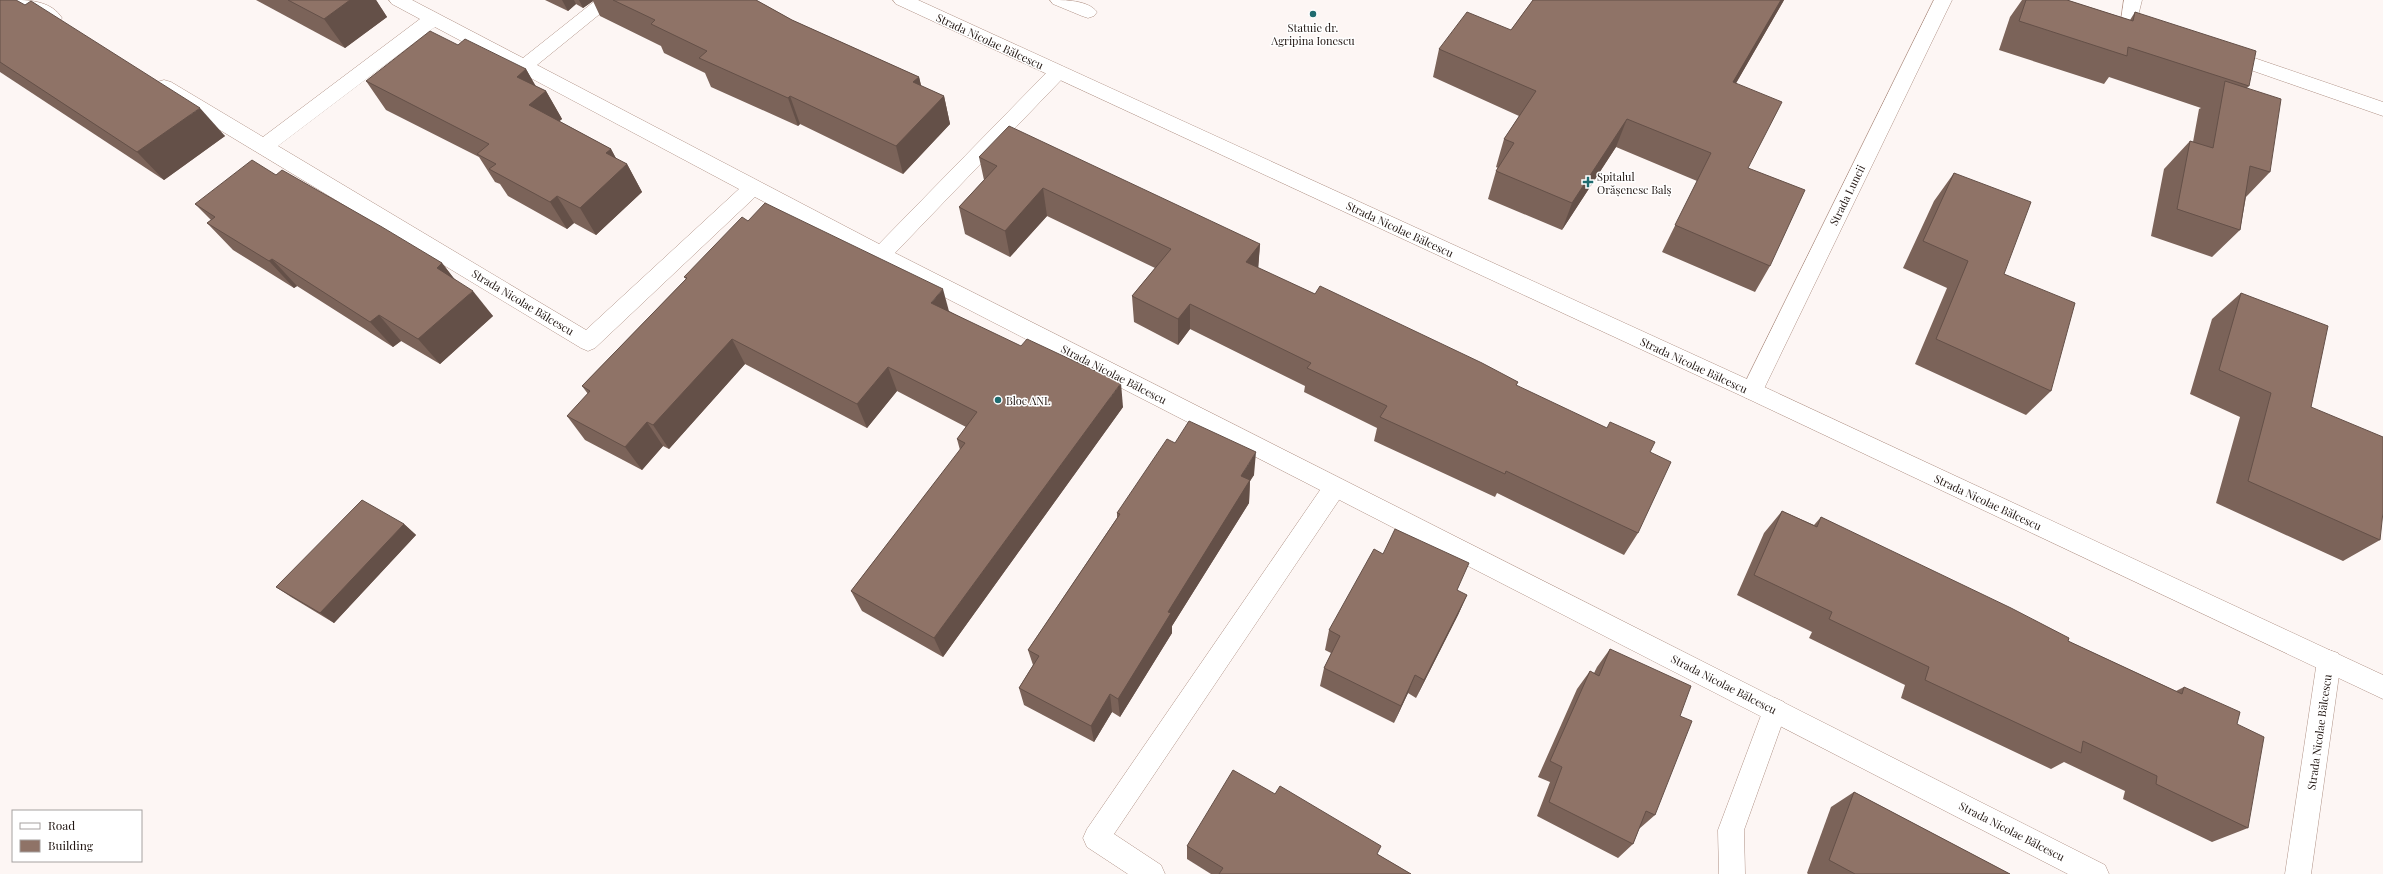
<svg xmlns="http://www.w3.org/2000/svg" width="2383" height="874" font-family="'Playfair Display',serif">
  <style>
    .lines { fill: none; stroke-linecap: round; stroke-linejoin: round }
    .lane-casing { stroke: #b09286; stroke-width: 1 }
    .street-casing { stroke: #b09286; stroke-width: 1 }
    .primary-casing { stroke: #b09286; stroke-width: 1 }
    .lane { fill: #fff; fill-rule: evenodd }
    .street { fill: #fff; fill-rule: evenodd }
    .primary { fill: #fff; fill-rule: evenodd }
    .wall { fill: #7b6359 }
    .shaded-wall { fill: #645048 }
    .building { fill: #8f7367; stroke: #645048 }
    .poi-dot { fill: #206c70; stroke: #fff; stroke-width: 1.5 }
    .labels { text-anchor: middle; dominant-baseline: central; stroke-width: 3; stroke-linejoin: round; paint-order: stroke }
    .poi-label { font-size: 11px; fill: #201511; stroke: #fff; text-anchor: start }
    .street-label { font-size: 11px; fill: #201511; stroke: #fff }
  </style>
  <rect width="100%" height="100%" fill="#fdf6f4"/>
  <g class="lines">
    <defs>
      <g id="lane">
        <path d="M1050 0C1065 0 1088 0 1097 12L1094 16 1088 18 1082 16 1053 4Z"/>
        <path d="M1335 477 1343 480 1346 487 1343 494 1114 834 1161 865 1165 874H1128L1087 847 1083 838 1087 829 1327 480Z"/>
        <path d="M1775 698 1784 702 1787 710 1744 830 1745 874H1719L1718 830 1766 702Z"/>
      </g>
      <g id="street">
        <path d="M15 0C32 0 52 2 62 18L59 22C45 26 30 12 18 4Z"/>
        <path d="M389 0H412L523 58 596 0H617L537 65 879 244 1052 67 1058 65 1064 67 1067 72 1064 77 895 253 2105 865 2109 874H2068L874 261 755 197 595 348 588 351 581 348 157 92 155 87 157 82 164 80 171 82 263 137 420 19 392 4ZM435 27 739 189 586 330 278 146Z"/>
        <path d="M1934 0H1952L1760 397 1752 400 1744 397 1741 391Z"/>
        <path d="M2124 0H2142L2136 24 2130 26 2124 24 2121 20Z"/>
        <path d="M2225 48 2383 102V116L2219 59 2216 54 2219 49Z"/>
        <path d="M2329 650 2338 653 2341 661 2311 874H2285L2317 661 2320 653Z"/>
      </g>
      <path id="primary" d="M893 0H918L1760 385 2383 675V699L1744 397 896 4Z"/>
    </defs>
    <use href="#lane" class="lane-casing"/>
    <use href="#street" class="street-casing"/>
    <use href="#primary" class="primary-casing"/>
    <use href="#lane" class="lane"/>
    <use href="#street" class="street"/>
    <use href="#primary" class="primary"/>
  </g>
  <g class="wall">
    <path d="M0 0 225 136 164 180 0 72Z"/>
    <path d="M256 0H376L387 17 345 48Z"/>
    <path d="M545 0H756L792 20 919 77 921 86 944 96 950 124 903 174 800 124 798 126 711 87 705 73 664 53 661 46 600 16 593 1 583 8 576 4 568 11Z"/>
    <path d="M1533 0H1784L1736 83 1748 168 1770 266 1755 292 1662 252 1697 181 1616 147 1562 230 1488 199 1496 171 1498 168 1496 167 1504 139 1519 116 1433 77 1439 49 1511 30Z"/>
    <path d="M2022 0H2067L2130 20 2135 12 2249 86 2247 88 2270 172 2246 197 2240 230 2212 257 2151 236 2164 169 2190 141 2193 142 2199 109 2201 108 2109 77 2104 84 1999 50 2010 17Z"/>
    <path d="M458 45 526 69 535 86 546 91 562 119 559 121 611 149 616 159 627 164 642 192 596 235 574 223 567 229 508 196 500 184 495 182 479 157 386 110 366 81Z"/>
    <path d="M979 157 1260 244 1258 268 1315 294 1518 382 1516 386 1650 452 1638 533 1624 555 1497 493 1495 497 1374 441 1377 428 1304 392 1305 386 1190 329 1178 345 1134 322 1132 296 1155 268 1047 216 1010 257 965 234 959 207 984 180Z"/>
    <path d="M1954 173 2004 274 2051 391 2026 415 1915 364 1947 288 1903 268 1934 201Z"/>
    <path d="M276 175 442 263 455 280 493 316 440 364 401 341 393 347 297 286 294 288 233 250 207 223 211 220 195 204Z"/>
    <path d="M748 221 949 311 1123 407 943 657 862 611 851 591 960 450 957 439 966 427 897 391 867 428 745 364 669 449 663 446 642 470 585 440 567 416 588 394 582 386 686 279 684 277Z"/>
    <path d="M2241 293 2311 407 2380 540 2343 561 2216 503 2240 417 2190 394 2212 319Z"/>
    <path d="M1175 443 1254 475 1250 480 1249 503 1172 626V633L1120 717 1112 712 1094 742 1024 705 1019 688 1033 665 1028 650 1117 518V513Z"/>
    <path d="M1782 511 1814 525 1821 517 2068 641 2176 691 2184 687 2237 724 2248 828 2212 842 2123 799 2125 791 2064 762 2051 769 1901 698 1905 685 1809 638 1812 632 1737 595 1764 533Z"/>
    <path d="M404 524 416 535 334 623 291 597 276 587Z"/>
    <path d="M1467 595 1458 615 1416 698 1408 693 1394 723 1320 686 1324 668 1331 653 1325 650 1329 630Z"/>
    <path d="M1610 649 1680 716 1655 815 1639 829 1633 844 1618 858 1537 816 1550 782 1538 777 1577 689 1590 671 1594 673 1597 667Z"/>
    <path d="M1854 792 2010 874H1808L1807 873 1831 807Z"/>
    <path d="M1187 846 1377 854 1411 874H1211L1187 859Z"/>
  </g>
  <g class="shaded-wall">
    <path d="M350 0H376L387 17 345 48 324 19Z"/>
    <path d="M562 0H574L576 4 568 11Z"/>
    <path d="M579 0H592L593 1 583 8Z"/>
    <path d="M1781 0H1784L1720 111 1733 82Z"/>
    <path d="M526 69 541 95 546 91 562 119 546 133 529 105 517 77Z"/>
    <path d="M919 77 926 105 913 82Z"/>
    <path d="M790 96 800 124 798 126 788 98Z"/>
    <path d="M944 96 950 124 903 174 896 146Z"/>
    <path d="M200 108 225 136 164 180 137 152Z"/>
    <path d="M1627 119 1616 147 1562 230 1572 203Z"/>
    <path d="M611 149 622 169 627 164 642 192 596 235 580 208 606 153Z"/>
    <path d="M1043 188 1047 216 1010 257 1005 231Z"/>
    <path d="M557 196 574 223 567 229 550 202Z"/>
    <path d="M1260 244 1258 271 1246 262Z"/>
    <path d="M272 259 297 286 294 288 269 261Z"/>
    <path d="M442 263 463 290 437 268Z"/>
    <path d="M943 289 950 315 931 303Z"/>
    <path d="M473 291 493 316 440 364 418 339Z"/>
    <path d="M1190 304V329L1178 345V319Z"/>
    <path d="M379 315 401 341 393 347 370 322Z"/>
    <path d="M732 339 745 364 669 449 653 425Z"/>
    <path d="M888 367 897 391 867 428 857 404Z"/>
    <path d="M1121 383 1123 407 943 657 934 638Z"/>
    <path d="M647 422 663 446 642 470 625 447Z"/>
    <path d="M1256 452 1254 475 1247 486 1250 480 1249 503 1172 626V633L1120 717 1118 699 1168 612 1241 476Z"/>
    <path d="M404 524 416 535 334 623 320 613Z"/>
    <path d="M1467 595 1458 615 1416 698 1424 680Z"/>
    <path d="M1415 675 1408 693 1394 723 1401 706Z"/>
    <path d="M1110 694 1112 712 1094 742 1091 726Z"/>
  </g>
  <g class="building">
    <path d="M0 0H16L25 5 31 1 200 108 137 152 0 62Z"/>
    <path d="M288 0H350L324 19Z"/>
    <path d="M613 0H756L792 20 919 77 913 82 944 96 896 146 790 96 788 98 699 58 707 51 651 24 655 20Z"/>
    <path d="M1533 0H1781L1733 82 1782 102 1748 168 1805 190 1770 266 1675 225 1711 153 1627 119 1572 203 1496 171 1514 143 1504 139 1536 91 1439 49 1467 12 1511 30Z"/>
    <path d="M2026 0H2067L2133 21 2135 12 2256 51 2249 86 2128 47 2127 56 2019 21Z"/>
    <path d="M430 31 458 45 465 39 526 69 517 77 546 91 529 105 611 149 606 153 627 164 580 208 557 196 550 202 489 169 496 164 477 154 489 144 366 81Z"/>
    <path d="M2225 81 2281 99 2270 172 2250 166 2240 230 2177 209 2190 141 2213 148Z"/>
    <path d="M1009 126 1260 244 1246 262 1315 294 1320 286 1482 363 1518 382 1516 385 1607 428 1610 422 1655 442 1650 452 1671 462 1638 533 1506 471 1505 474 1380 417 1387 406 1307 368 1311 363 1190 304 1178 319 1132 296 1171 249 1043 188 1005 231 959 207 997 166 979 157Z"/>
    <path d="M252 160 276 175 282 170 382 227 442 263 437 268 473 291 418 339 379 315 370 322 272 259 269 261 207 223 215 217 195 204Z"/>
    <path d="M1954 173 2031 202 2004 274 2075 303 2051 391 1936 339 1968 261 1923 241Z"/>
    <path d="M765 203 943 289 931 303 1021 346 1027 339 1121 383 934 638 851 591 965 443 957 439 977 412 888 367 857 404 732 339 653 425 647 422 625 447 567 416 590 391 582 386 687 278 684 277 742 217 748 221Z"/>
    <path d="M2241 293 2328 326 2311 407 2383 437V512L2380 540 2248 481 2271 393 2219 370Z"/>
    <path d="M1189 421 1256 452 1241 476 1250 480 1168 612 1171 613 1118 699 1110 694 1091 726 1019 688 1039 656 1028 650 1120 514 1117 513 1167 439 1175 443Z"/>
    <path d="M362 500 404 524 320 613 276 587Z"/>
    <path d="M1782 511 1817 527 1821 517 2011 608 2069 638 2068 641 2182 694 2184 687 2240 712 2237 724 2264 737 2248 828 2156 784 2157 776 2083 741 2081 753 1925 680 1929 667 1829 619 1832 612 1754 575Z"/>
    <path d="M1395 529 1469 563 1457 590 1467 595 1424 680 1415 675 1401 706 1324 668 1340 636 1329 630 1374 549 1383 554Z"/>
    <path d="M1610 649 1691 686 1680 716 1692 721 1655 815 1646 811 1633 844 1549 802 1562 767 1550 761 1590 671 1599 676Z"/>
    <path d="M1233 770 1275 794 1280 786 1381 846 1377 854 1411 874H1219L1223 868 1187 846Z"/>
    <path d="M1854 792 2010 874H1855L1829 860Z"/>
  </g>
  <g class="poi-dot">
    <circle cx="1313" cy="14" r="4"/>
    <path d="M1586 176h4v4h4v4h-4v4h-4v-4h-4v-4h4z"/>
    <circle cx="998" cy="400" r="4"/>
  </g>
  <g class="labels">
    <g class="poi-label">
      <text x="1313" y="27" text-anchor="middle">Statuie dr.<tspan x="1313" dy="13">Agripina Ionescu</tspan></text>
      <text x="1597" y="176">Spitalul<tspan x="1597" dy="13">Orășenesc Balș</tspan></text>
      <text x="1006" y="400">Bloc ANL</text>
    </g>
    <g class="street-label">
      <text transform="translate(990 41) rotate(25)">Strada Nicolae Bălcescu</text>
      <text transform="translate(1847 195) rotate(-64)">Strada Luncii</text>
      <text transform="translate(1400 229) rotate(25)">Strada Nicolae Bălcescu</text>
      <text transform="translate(523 302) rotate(31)">Strada Nicolae Bălcescu</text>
      <text transform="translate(1694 365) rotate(25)">Strada Nicolae Bălcescu</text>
      <text transform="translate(1114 374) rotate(27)">Strada Nicolae Bălcescu</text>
      <text transform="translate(1988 502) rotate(25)">Strada Nicolae Bălcescu</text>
      <text transform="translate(1724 684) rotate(27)">Strada Nicolae Bălcescu</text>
      <text transform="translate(2319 732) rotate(-82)">Strada Nicolae Bălcescu</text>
      <text transform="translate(2012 831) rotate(27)">Strada Nicolae Bălcescu</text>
    </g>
  </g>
  <rect x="12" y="810" width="130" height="52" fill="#ffffff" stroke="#a6a1a0"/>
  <rect x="20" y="823" width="20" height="6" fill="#ffffff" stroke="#a6a1a0"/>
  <text x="48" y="830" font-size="12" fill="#201511">Road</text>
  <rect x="20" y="840" width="20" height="12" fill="#8f7367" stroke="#a6a1a0"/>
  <text x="48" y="850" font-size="12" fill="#201511">Building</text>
</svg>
